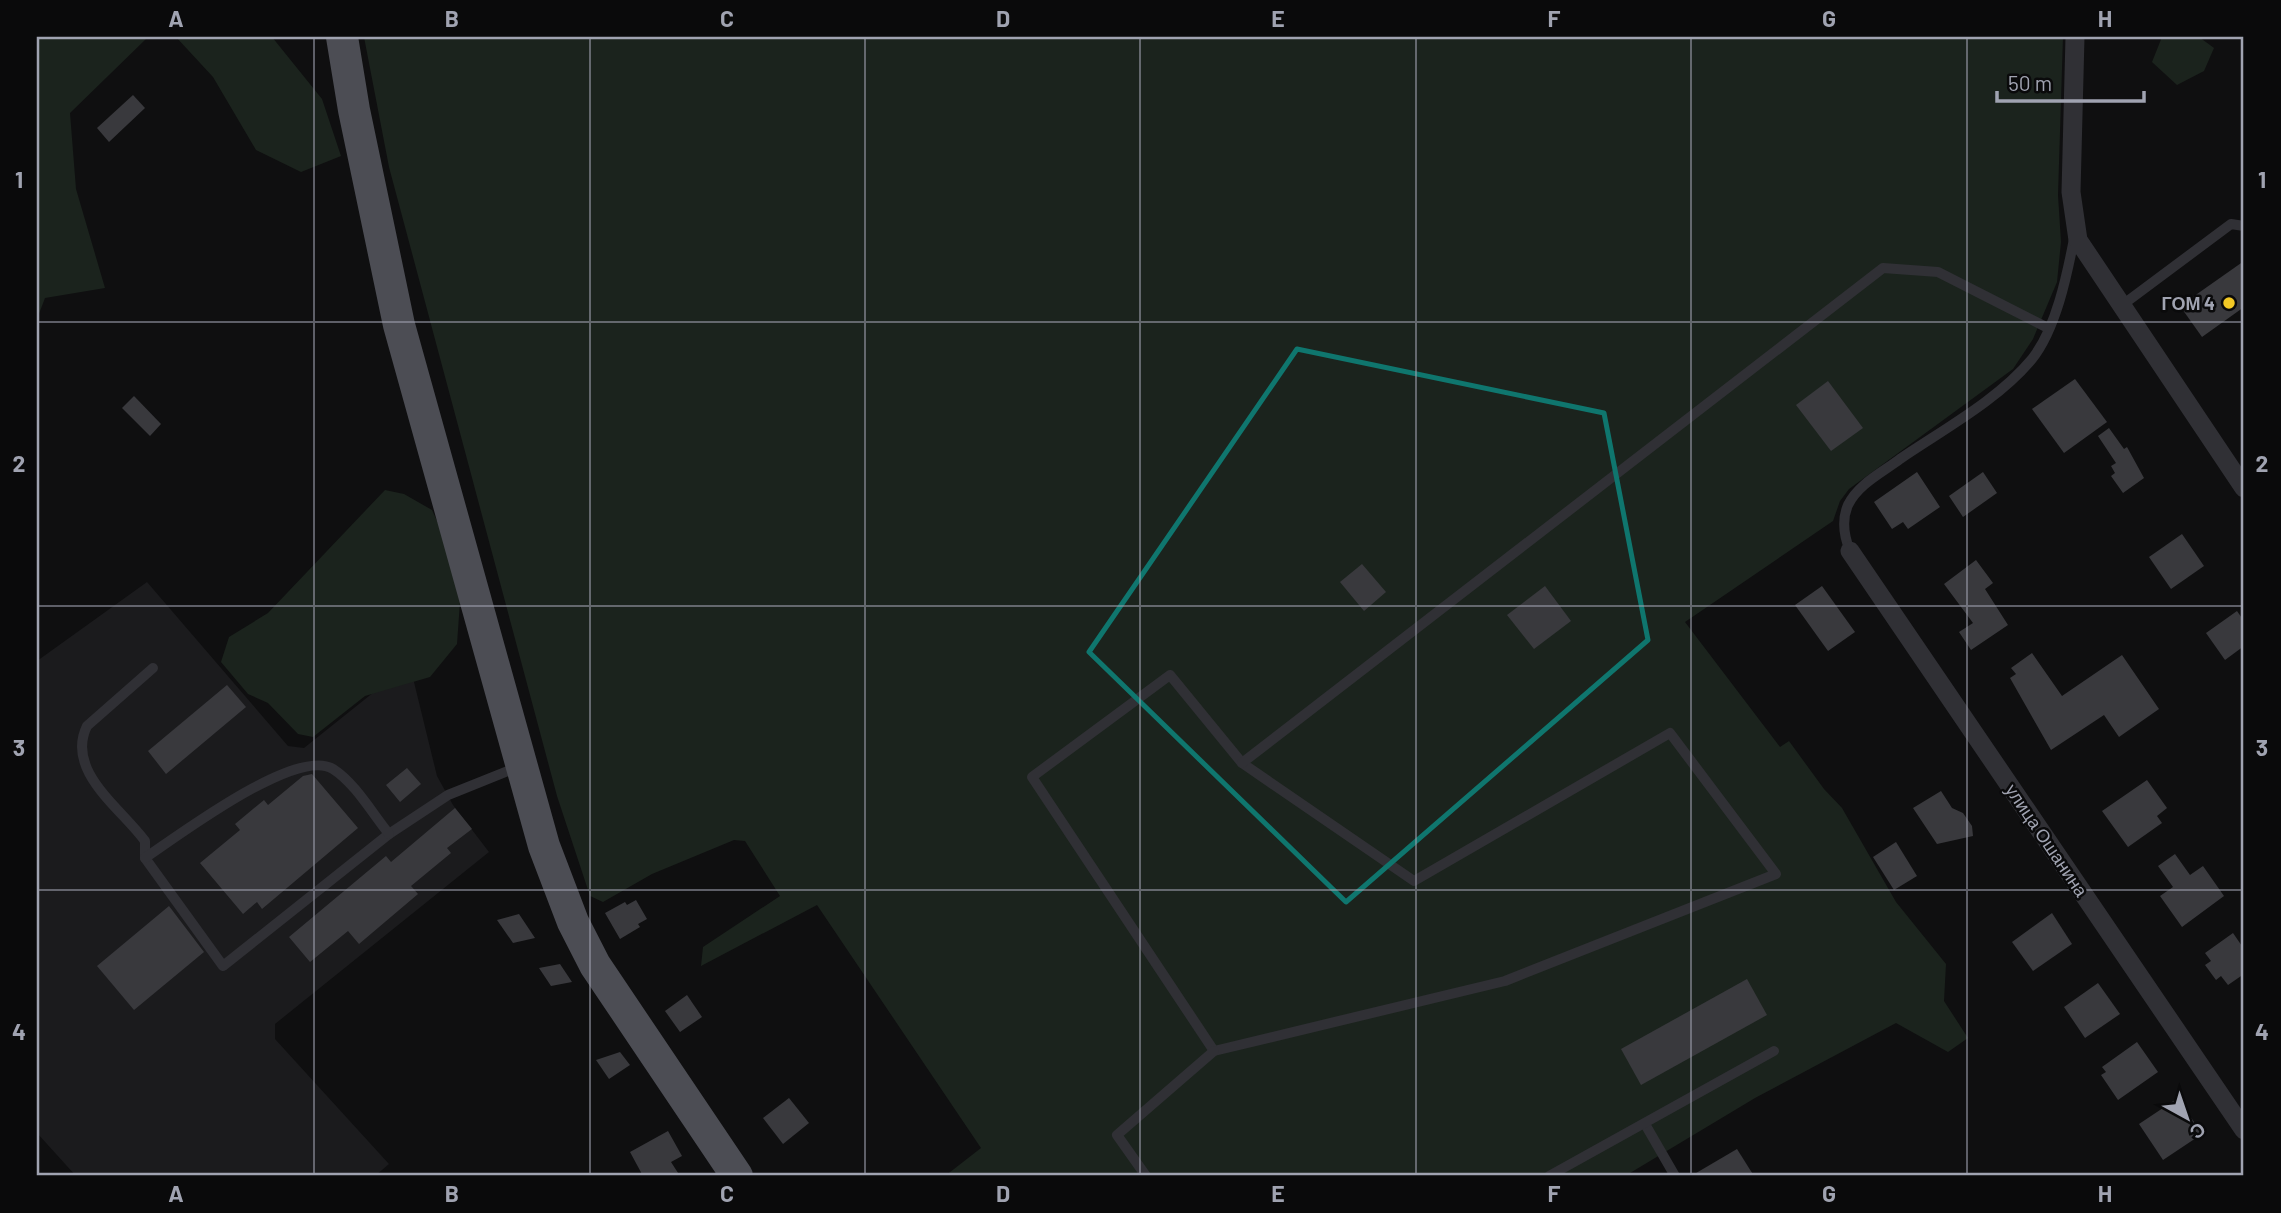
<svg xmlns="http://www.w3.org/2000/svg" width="2281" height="1213" font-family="Barlow,sans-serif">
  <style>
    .built { fill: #1b1b1d }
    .green { fill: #1b231d }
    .building { fill: #39393d }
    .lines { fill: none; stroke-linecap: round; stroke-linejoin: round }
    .lane { stroke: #303035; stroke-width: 10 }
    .street { stroke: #303035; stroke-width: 19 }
    .primary { stroke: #4c4d54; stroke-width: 32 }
    .marked { fill: none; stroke: #0f766e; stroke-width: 5; stroke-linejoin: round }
    .grid { fill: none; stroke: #a0a3b1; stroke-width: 2; stroke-opacity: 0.55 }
    .poi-dot { fill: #f2c825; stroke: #0a0a0b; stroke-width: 2.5 }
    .labels { text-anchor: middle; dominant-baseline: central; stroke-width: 5; stroke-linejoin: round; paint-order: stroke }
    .poi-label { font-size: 18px; font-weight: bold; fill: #a0a3b1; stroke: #0a0a0b; text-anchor: end }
    .street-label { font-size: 18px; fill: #a0a3b1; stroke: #0a0a0b }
    .neatline { fill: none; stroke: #a0a3b1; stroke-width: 2.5 }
    .grid-label { font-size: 23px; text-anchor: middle; font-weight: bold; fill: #a0a3b1 }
  </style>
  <rect width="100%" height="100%" fill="#0f0f10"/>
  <path class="built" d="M147 582 288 746 304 748 404 668 413 678 437 776 453 805 489 852 275 1024V1039L389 1164 375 1176H76L37 1133V661Z"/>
  <g class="green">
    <path d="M37 37H148L70 113 76 189 105 288 45 298 37 319Z"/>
    <path d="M176 37H272L322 99 341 156 301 172 256 150 213 77Z"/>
    <path d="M364 37H2063L2058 195 2061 242 2057 282 2033 339 2013 369 1849 489 1840 501 1833 521 1685 622 1780 747 1789 741 1824 789 1842 808 1896 902 1946 964 1944 1001 1968 1038 1948 1052 1896 1023 1755 1098 1625 1176H945L981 1148 817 905 701 966 703 947 780 896 745 841 734 840 652 874 603 902 590 896 557 796 389 167Z"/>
    <path d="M2162 37H2199L2214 48 2204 71 2177 85 2152 62Z"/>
    <path d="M385 490 404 494 432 510 449 547 460 602 457 644 430 677 365 696 313 737 298 734 268 703 248 694 221 662 229 637 268 613Z"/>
  </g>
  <g class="building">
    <path d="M133 95 145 108 109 142 97 128Z"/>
    <path d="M2244 261V307L2202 337 2180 306Z"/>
    <path d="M2075 379 2107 422 2064 453 2032 409Z"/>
    <path d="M1828 381 1863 428 1831 451 1796 405Z"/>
    <path d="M134 396 161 424 150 436 122 408Z"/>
    <path d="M2109 428 2124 449 2127 447 2144 478 2123 493 2111 476 2115 473 2111 466 2116 463 2098 436Z"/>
    <path d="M1917 472 1940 507 1908 529 1903 522 1892 529 1874 502Z"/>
    <path d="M1983 472 1997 493 1963 517 1949 496Z"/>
    <path d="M2182 534 2204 566 2171 589 2149 557Z"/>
    <path d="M1976 560 1993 583 1985 589 2008 625 1971 650 1959 632 1973 623 1944 584Z"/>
    <path d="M1362 564 1386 592 1364 611 1340 582Z"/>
    <path d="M1545 586 1571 621 1534 649 1507 615Z"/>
    <path d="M1822 586 1855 632 1828 651 1795 605Z"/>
    <path d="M2237 611 2244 621V646L2225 660 2206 633Z"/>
    <path d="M2032 653 2062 696 2122 655 2159 709 2119 737 2104 715 2051 750 2010 678 2016 674 2011 668Z"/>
    <path d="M227 685 246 707 166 774 148 751Z"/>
    <path d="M407 768 421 784 400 802 386 785Z"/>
    <path d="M312 774 358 828 262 909 257 902 243 914 200 863 240 830 235 824 264 800 268 805 303 776Z"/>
    <path d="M2147 780 2167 808 2157 816 2162 823 2128 847 2102 811Z"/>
    <path d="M1941 791 1952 808 1963 813 1972 826 1973 836 1937 844 1913 808Z"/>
    <path d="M455 808 472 829 447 848 451 853 411 886 418 894 359 944 348 931 310 962 289 937 386 856 391 862Z"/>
    <path d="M1896 842 1917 876 1894 890 1873 857Z"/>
    <path d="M2175 854 2190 875 2203 866 2224 896 2182 927 2160 896 2173 887 2158 866Z"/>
    <path d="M636 900 647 919 638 924 640 927 620 939 605 913 625 902 627 905Z"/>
    <path d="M169 906 204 952 134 1010 97 966Z"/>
    <path d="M2052 913 2072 944 2033 971 2012 942Z"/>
    <path d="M519 914 535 938 513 943 497 920Z"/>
    <path d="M2233 933 2244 949V974L2228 985 2221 976 2216 980 2205 965 2211 961 2205 953Z"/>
    <path d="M560 964 572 982 551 986 539 968Z"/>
    <path d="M1747 979 1767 1015 1641 1085 1621 1049Z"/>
    <path d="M2098 983 2120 1014 2085 1038 2064 1007Z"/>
    <path d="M687 995 702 1017 680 1032 665 1011Z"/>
    <path d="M2137 1042 2158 1072 2118 1100 2101 1075 2106 1072 2102 1067Z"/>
    <path d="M620 1052 630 1065 609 1079 596 1060Z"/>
    <path d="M789 1098 809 1123 783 1144 763 1118Z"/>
    <path d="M2178 1098 2202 1134 2163 1160 2139 1124Z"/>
    <path d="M668 1131 682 1156 671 1162 680 1176H643L630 1152Z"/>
    <path d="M1737 1149 1754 1176H1691Z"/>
  </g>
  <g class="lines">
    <g class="lane">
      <path d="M2121 306 2231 224 2244 226"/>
      <path d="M1850 551C1844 536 1841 521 1848 505 1858 484 1883 472 1900 459 1944 429 1998 400 2032 359 2056 329 2067 275 2074 239"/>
      <path d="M153 668 87 726C65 771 121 808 145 841V858L223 966 389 834 448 795 518 767"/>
      <path d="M1170 675 1242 763 1414 881 1670 733 1776 874 1505 981 1214 1051 1032 777Z"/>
      <path d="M1242 763 1883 268 1938 272 2048 328"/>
      <path d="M145 858C178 836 297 746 333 769 355 783 372 813 389 834"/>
      <path d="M1645 1124 1675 1176"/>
      <path d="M1146 1176 1117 1135 1214 1051"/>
      <path d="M1549 1176 1774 1051"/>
    </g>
    <g class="street">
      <path d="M2075 37 2071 192 2078 240 2244 488"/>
      <path d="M1850 551 2244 1130"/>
    </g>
    <path class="primary" d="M342 37 354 110 399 325 544 846 573 922 595 965 737 1176"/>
  </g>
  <path class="marked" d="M1297 349 1604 413 1648 640 1346 902 1089 652Z"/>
  <path class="grid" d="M314 37V1176M590 37V1176M865 37V1176M1140 37V1176M1416 37V1176M1691 37V1176M1967 37V1176M37 322H2244M37 606H2244M37 890H2244"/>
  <circle class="poi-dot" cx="2229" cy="303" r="7"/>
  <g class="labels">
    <g class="poi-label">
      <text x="2215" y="303">ГОМ 4</text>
    </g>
    <g class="street-label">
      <text transform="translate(2047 840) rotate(56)">улица Ошанина</text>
    </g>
  </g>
  <rect width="2281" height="1213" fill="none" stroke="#0a0a0b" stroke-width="77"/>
  <g transform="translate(2187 1118) rotate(140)" stroke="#0a0a0b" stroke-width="5" paint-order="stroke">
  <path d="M0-5L12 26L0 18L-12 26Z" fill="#a0a3b1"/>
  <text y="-10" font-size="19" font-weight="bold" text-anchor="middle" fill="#a0a3b1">С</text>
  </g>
  <path d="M1997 91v10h147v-10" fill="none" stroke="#a0a3b1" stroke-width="3.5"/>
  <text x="2008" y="91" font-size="21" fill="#a0a3b1" stroke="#0a0a0b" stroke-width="5" paint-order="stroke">50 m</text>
  <rect x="38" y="38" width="2204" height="1136" class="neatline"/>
  <g class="grid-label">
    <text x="176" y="27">A</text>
    <text x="452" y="27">B</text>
    <text x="727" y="27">C</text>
    <text x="1003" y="27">D</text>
    <text x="1278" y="27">E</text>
    <text x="1554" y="27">F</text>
    <text x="1829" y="27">G</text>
    <text x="2105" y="27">H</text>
    <text x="19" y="188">1</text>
    <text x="2262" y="188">1</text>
    <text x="19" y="472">2</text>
    <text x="2262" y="472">2</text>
    <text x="19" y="756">3</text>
    <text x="2262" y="756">3</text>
    <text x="19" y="1040">4</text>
    <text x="2262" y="1040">4</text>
    <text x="176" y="1202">A</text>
    <text x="452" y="1202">B</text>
    <text x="727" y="1202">C</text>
    <text x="1003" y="1202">D</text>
    <text x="1278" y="1202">E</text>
    <text x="1554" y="1202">F</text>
    <text x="1829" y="1202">G</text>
    <text x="2105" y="1202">H</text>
  </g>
</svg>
